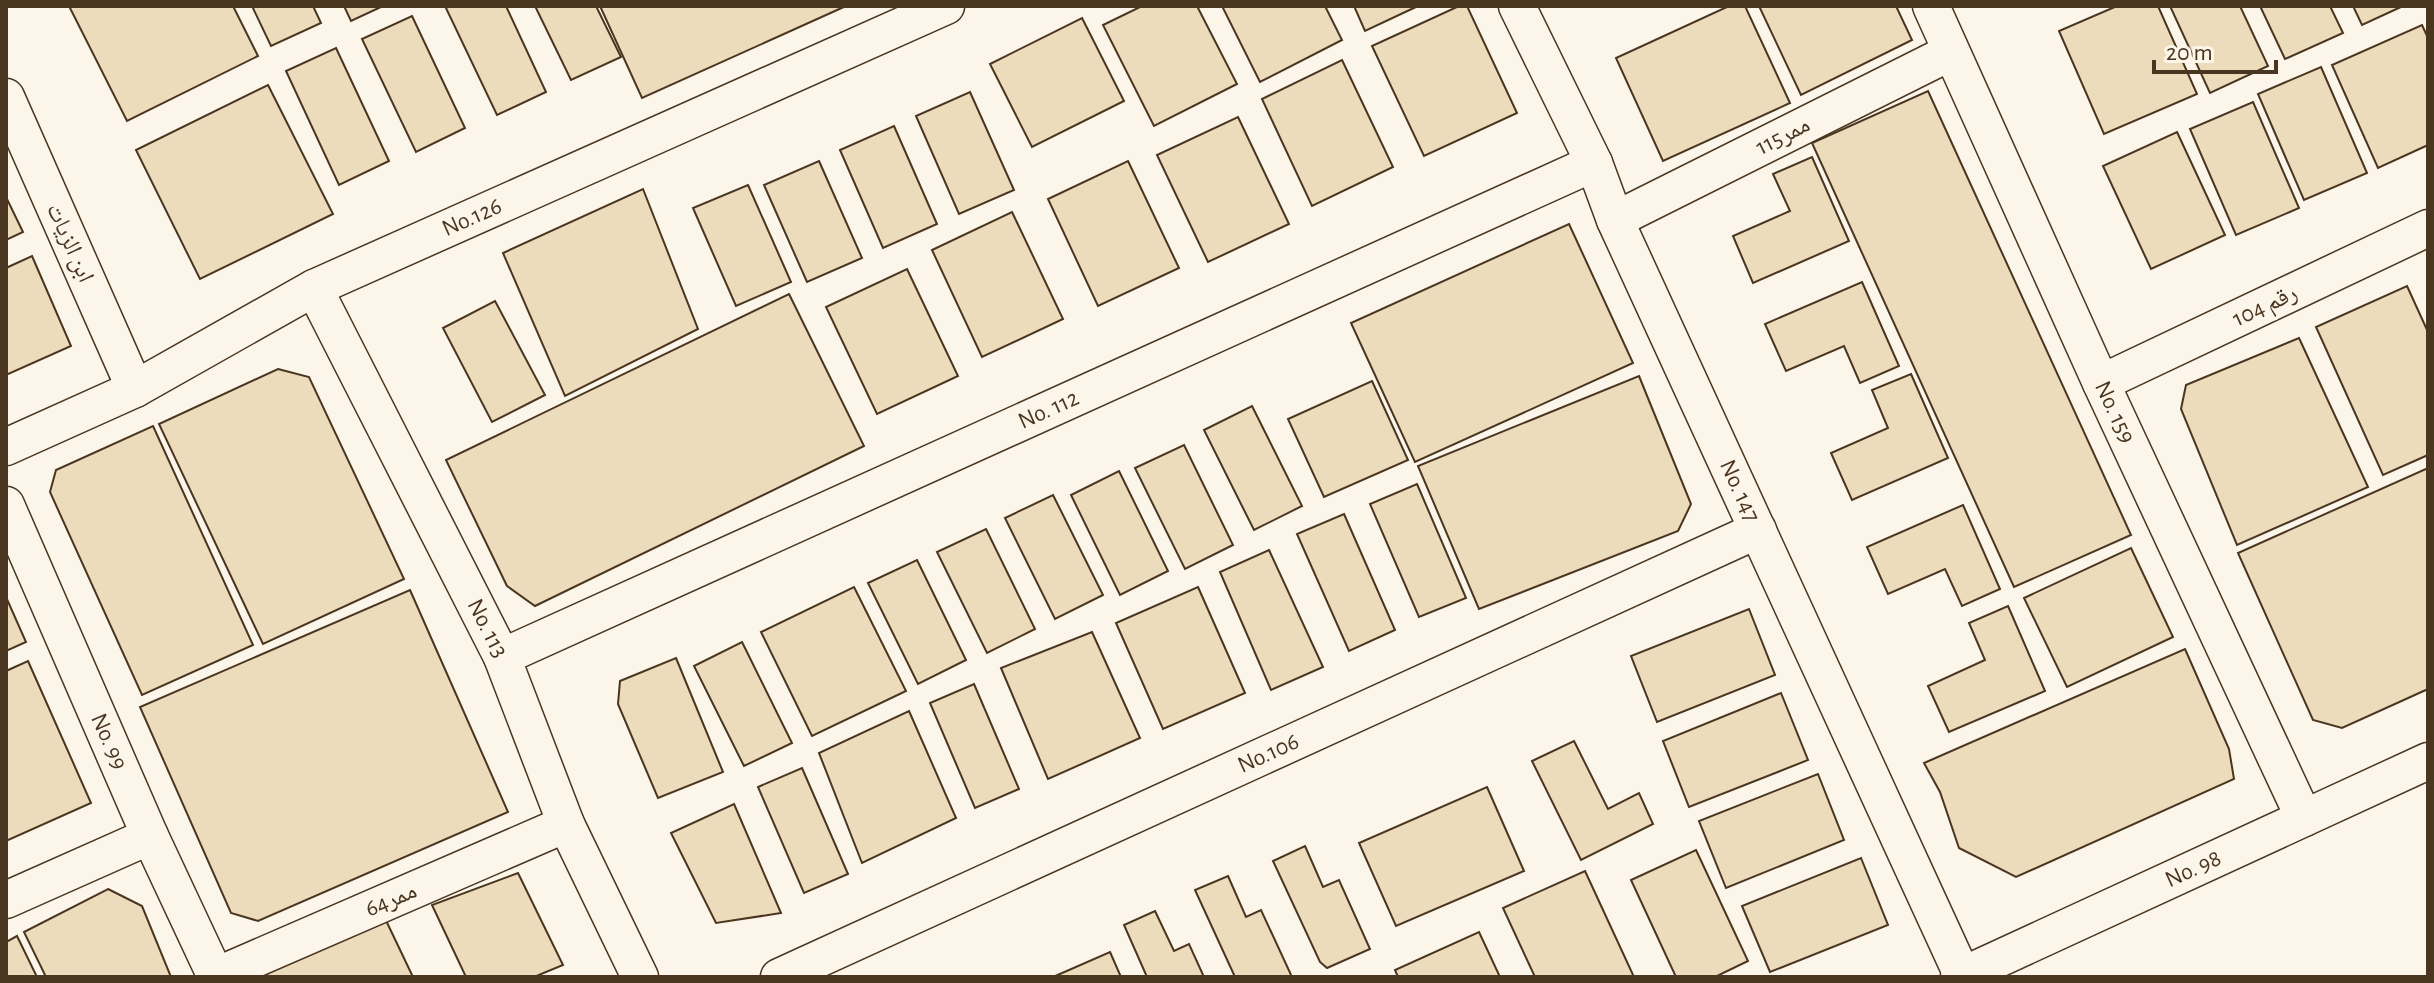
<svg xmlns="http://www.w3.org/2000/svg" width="2434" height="983" font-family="'Alegreya Sans','Noto Naskh Arabic',sans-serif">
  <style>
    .building { fill: #ecdcbc; stroke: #4a3520; stroke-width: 2 }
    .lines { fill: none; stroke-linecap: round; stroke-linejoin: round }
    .minor-casing { stroke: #4a3520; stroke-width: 39 }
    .minor { stroke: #fbf6e9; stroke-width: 36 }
    .labels { text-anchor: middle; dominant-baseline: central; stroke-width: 6; stroke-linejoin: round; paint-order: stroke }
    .street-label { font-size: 24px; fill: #4a3520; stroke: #fbf6e9 }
  </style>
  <rect width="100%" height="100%" fill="#fbf6e9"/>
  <g class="building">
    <path d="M69 6H233L258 56 127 121Z"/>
    <path d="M252 6H313L321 23 271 46Z"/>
    <path d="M344 6H383L351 21Z"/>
    <path d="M445 6H506L546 92 497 115Z"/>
    <path d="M535 6H596L621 57 571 80Z"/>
    <path d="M600 6H846L642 98Z"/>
    <path d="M1142 6H1197L1237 84 1154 126 1103 25Z"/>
    <path d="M1222 6H1325L1342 40 1260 82Z"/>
    <path d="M1354 6H1418L1365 31Z"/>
    <path d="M1459 6H1467L1517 113 1424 156 1372 46Z"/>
    <path d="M1729 6H1745L1790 103 1663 161 1616 58Z"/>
    <path d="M1759 6H1896L1912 40 1801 95Z"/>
    <path d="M2117 6H2158L2197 94 2104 134 2059 31Z"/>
    <path d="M2170 6H2240L2268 66 2210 93Z"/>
    <path d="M2260 6H2330L2343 33 2285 59Z"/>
    <path d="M2353 6H2403L2362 25Z"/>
    <path d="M412 16 465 128 416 152 362 39Z"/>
    <path d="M1082 18 1124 101 1032 147 990 64Z"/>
    <path d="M2422 25 2428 38V145L2378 168 2332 65Z"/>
    <path d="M336 48 389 161 339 185 286 71Z"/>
    <path d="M1342 60 1393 167 1312 206 1262 99Z"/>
    <path d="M2321 67 2367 173 2304 200 2258 94Z"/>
    <path d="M268 85 333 214 200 279 136 150Z"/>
    <path d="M1928 91 2131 535 2014 587 1812 143Z"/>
    <path d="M970 92 1014 190 959 214 916 116Z"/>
    <path d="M2253 102 2299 208 2236 235 2190 129Z"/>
    <path d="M1238 117 1289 224 1208 262 1157 155Z"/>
    <path d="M894 126 937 224 883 248 840 150Z"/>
    <path d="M2177 132 2225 235 2151 269 2103 166Z"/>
    <path d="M1812 157 1849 241 1753 283 1733 236 1790 211 1773 174Z"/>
    <path d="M819 161 862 258 807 282 764 185Z"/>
    <path d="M1128 161 1179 268 1098 306 1048 199Z"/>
    <path d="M748 185 791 282 736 306 693 208Z"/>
    <path d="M643 189 698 329 565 396 503 253Z"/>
    <path d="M6 197 23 232 6 240Z"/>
    <path d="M1012 212 1063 319 982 357 932 250Z"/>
    <path d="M1569 224 1633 363 1415 462 1351 323Z"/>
    <path d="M32 256 71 346 6 375V268Z"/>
    <path d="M907 269 958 376 877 414 826 307Z"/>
    <path d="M1862 282 1899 366 1860 383 1844 346 1786 371 1765 324Z"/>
    <path d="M2407 286 2428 332V455L2383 475 2316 327Z"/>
    <path d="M789 294 864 446 535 606 507 586 446 460Z"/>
    <path d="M495 301 545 395 492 422 443 328Z"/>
    <path d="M2299 338 2368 487 2237 545 2181 409 2186 385Z"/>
    <path d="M278 369 309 377 404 579 263 644 159 424Z"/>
    <path d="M1911 374 1948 458 1852 500 1831 453 1888 428 1872 390Z"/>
    <path d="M1639 376 1691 504 1678 531 1479 609 1418 466Z"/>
    <path d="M1372 381 1408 460 1324 497 1288 419Z"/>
    <path d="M1252 406 1302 506 1254 530 1204 430Z"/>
    <path d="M153 426 253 645 142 695 50 492 56 470Z"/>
    <path d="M1184 445 1233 545 1185 569 1135 468Z"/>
    <path d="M2428 468V689L2342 728 2313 720 2238 553Z"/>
    <path d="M1119 471 1168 571 1120 595 1071 495Z"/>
    <path d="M1417 484 1466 598 1419 617 1370 504Z"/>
    <path d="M1053 495 1103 595 1055 619 1005 518Z"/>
    <path d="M1963 505 2000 589 1962 606 1945 569 1888 594 1867 547Z"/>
    <path d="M1344 514 1395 630 1349 651 1297 534Z"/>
    <path d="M986 529 1035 629 987 653 937 552Z"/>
    <path d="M2131 548 2173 637 2067 687 2024 598Z"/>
    <path d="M1269 550 1323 667 1271 690 1220 572Z"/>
    <path d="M917 560 966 660 918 684 868 583Z"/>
    <path d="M854 587 906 691 812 736 761 632Z"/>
    <path d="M1198 587 1245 693 1163 729 1116 623Z"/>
    <path d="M410 590 508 812 258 921 231 913 140 707Z"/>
    <path d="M6 597 26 642 6 651Z"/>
    <path d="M2008 606 2045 691 1949 732 1928 686 1985 660 1969 623Z"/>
    <path d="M1749 609 1775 675 1657 722 1631 656Z"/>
    <path d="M1092 632 1140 738 1048 779 1001 668Z"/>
    <path d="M742 642 792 743 744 766 694 666Z"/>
    <path d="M2185 649 2229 749 2234 779 2016 877 1959 848 1940 792 1924 763Z"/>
    <path d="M676 658 723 772 658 798 618 704 620 681Z"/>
    <path d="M28 661 91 803 6 841V671Z"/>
    <path d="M974 684 1019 789 975 808 930 703Z"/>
    <path d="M1781 693 1808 760 1689 807 1663 741Z"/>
    <path d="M909 711 956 818 862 863 819 753Z"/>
    <path d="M1574 741 1608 809 1639 793 1653 824 1581 860 1532 761Z"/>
    <path d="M802 768 848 874 804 893 758 787Z"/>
    <path d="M1818 774 1844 840 1726 888 1699 821Z"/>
    <path d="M1487 787 1524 871 1396 926 1359 843Z"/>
    <path d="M734 804 781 913 716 923 671 833Z"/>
    <path d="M1305 846 1323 887 1339 880 1370 949 1327 968 1320 962 1273 861Z"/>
    <path d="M1696 850 1748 961 1715 977H1676L1631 880Z"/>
    <path d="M1861 858 1888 925 1770 972 1742 906Z"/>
    <path d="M1585 871 1634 977H1535L1503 908Z"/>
    <path d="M518 873 563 965 534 977H466L432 905Z"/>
    <path d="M1228 876 1246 917 1261 910 1292 977H1235L1195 890Z"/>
    <path d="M108 889 142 906 171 977H46L24 932Z"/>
    <path d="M381 910 413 977H265L260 967Z"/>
    <path d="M1155 911 1174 951 1189 944 1204 977H1147L1124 925Z"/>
    <path d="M1479 932 1500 977H1398L1395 970Z"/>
    <path d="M17 936 37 977H6V942Z"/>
    <path d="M1110 952 1121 977H1053Z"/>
  </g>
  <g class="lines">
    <defs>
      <g id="minor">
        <path id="s1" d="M1517 6 1594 163 1615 220 1963 977"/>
        <path id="s2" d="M1931 6 2101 383 2304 818"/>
        <path d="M6 97 135 389"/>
        <path d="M1615 220 1951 52"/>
        <path id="s3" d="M314 288 502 657 566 824 640 977"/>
        <path d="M2101 383 2428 228"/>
        <path id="s4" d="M6 447 135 389 314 288 946 6"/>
        <path id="s5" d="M6 505 150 836 216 977"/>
        <path id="s6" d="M502 657 1594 163"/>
        <path d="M6 900 150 836"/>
        <path d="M216 976 566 824"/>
        <path id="s7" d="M779 977 1758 530"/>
        <path id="s8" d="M1959 977 2428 761"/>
      </g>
    </defs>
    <use href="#minor" class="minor-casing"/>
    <use href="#minor" class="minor"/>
  </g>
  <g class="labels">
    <g class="street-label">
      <text transform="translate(1783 136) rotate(-27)">ممر115</text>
      <text stroke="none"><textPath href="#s4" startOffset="520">No.126</textPath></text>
      <text transform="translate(70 243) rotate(66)">ابن الزيات</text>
      <text transform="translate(2265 306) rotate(-25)">رقم 104</text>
      <text stroke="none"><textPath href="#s6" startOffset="600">No. 112</textPath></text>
      <text stroke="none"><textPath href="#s2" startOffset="446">No. 159</textPath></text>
      <text stroke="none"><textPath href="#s1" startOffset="534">No. 147</textPath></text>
      <text stroke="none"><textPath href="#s3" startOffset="382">No. 113</textPath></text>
      <text stroke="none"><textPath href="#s5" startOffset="258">No. 99</textPath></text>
      <text stroke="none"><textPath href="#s7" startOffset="538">No.106</textPath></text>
      <text stroke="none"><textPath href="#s8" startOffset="258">No. 98</textPath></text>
      <text transform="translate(391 900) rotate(-23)">ممر64</text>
    </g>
  </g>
  <rect width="2434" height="983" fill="none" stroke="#4a3520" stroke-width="16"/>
  <path d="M2154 60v12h122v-12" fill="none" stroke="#4a3520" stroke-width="4"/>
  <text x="2166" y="60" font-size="24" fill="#4a3520" stroke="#fbf6e9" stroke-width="6" paint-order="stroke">20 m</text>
</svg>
